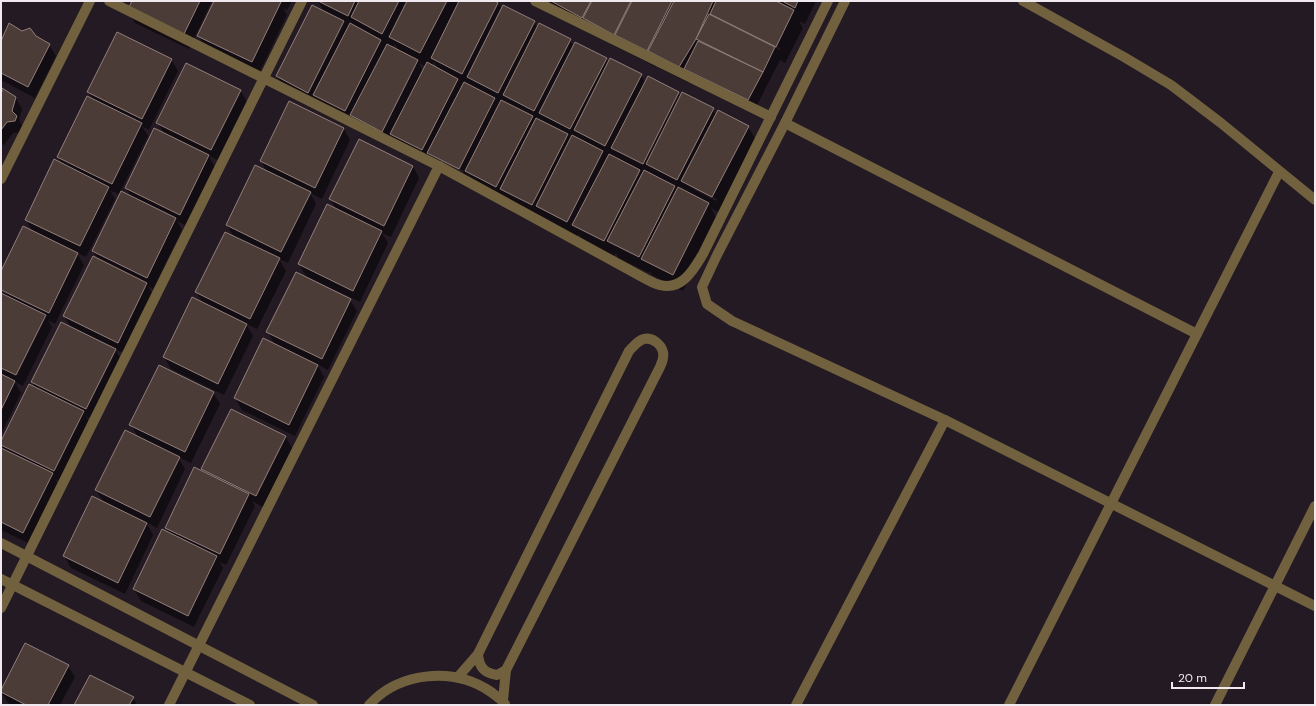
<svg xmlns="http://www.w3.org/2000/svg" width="1316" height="706" font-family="'DM Sans',sans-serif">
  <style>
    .shadow { fill: #0007; fill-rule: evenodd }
    .building { fill: #4c3c38; stroke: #927f7b }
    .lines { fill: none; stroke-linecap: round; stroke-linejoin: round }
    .minor { stroke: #71613f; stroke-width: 10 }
  </style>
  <rect width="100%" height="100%" fill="#231a23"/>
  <g class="shadow">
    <path d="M133 1H212L189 49 135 23 128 11Z"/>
    <path d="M215 1H292L287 10 283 8 287 15 259 73 205 47 198 35Z"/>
    <path d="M318 1H493L498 3 502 10 534 22 538 28 570 40 574 47 606 58 609 63 641 75 645 82 678 93 681 97 713 109 716 115 748 127 758 143 722 214 711 208 718 221 683 291 652 275 650 271 649 273 618 258 616 253 613 257 583 242 579 234 577 238 287 93 277 76 324 12ZM395 44 398 51 393 48ZM434 62 438 69 432 66ZM419 63 426 67 423 71ZM441 159 464 171 463 173 441 162ZM695 187 717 199 716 201 695 190Z"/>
    <path d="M527 1H816L805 24 799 21 803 28 785 63 780 60 754 111 691 80 689 83 659 68 657 65 656 67ZM724 20 780 48V50L724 22Z"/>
    <path d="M22 33 35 37 49 45 56 56 35 98 1 80V44Z"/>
    <path d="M171 59 178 71 149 130 142 126 148 136 120 192 131 197 126 188 164 133 158 123 240 90 247 102 218 160 209 156 215 167 187 226 177 221 182 230 153 289 148 286 153 295 125 354 115 349 122 361 93 420 86 416 90 423 61 482 55 479 59 485 30 544 1 530V449L4 450 1 443 36 389 32 382 71 328 64 316 98 260 93 251 120 195 110 190 115 199 86 257 77 253 84 265 55 324 48 320 52 327 23 386 15 382 21 393 1 434V273L33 232 26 220 63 165 58 157 94 101 88 92Z"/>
    <path d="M3 90 16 98 22 109 19 120 23 128 21 132 13 133 4 145 1 144V93L3 94Z"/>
    <path d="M290 102 344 129 350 140 322 199 310 193 316 204 288 263 279 259 286 271 257 329 246 324 253 336 224 395 171 369 164 357 203 303 196 292 234 237 227 225 267 172 261 161Z"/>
    <path d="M413 166 419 178 391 237 382 233 388 243 360 302 306 276 299 264 336 209 330 199Z"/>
    <path d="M350 300 357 311 328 370 317 364 324 377 295 436 242 410 235 398 275 345 268 332Z"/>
    <path d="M213 392 220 404 191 463 178 457 185 469 157 528 146 522 153 535 125 594 71 568 64 556 104 503 96 490 138 437 131 425Z"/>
    <path d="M285 436 292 448 263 507 252 501 255 506 226 565 220 562 223 568 194 627 141 601 134 589 169 533 166 528 205 474 202 469Z"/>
    <path d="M68 666 75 677 60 705H12L8 703 1 692Z"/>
    <path d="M133 698 137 705H75Z"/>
  </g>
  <g class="building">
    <path d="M132 1H200L182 38 127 11Z"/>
    <path d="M214 1H278L281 2 252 62 197 36Z"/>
    <path d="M318 1H355L348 16Z"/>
    <path d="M359 1H399L382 34 351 17Z"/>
    <path d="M407 1H447L420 53 389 37Z"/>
    <path d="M459 1H495L498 3 462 74 431 58Z"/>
    <path d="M551 1H591L582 18Z"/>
    <path d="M592 1H631L614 35 583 18Z"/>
    <path d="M632 1H672L647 51 615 35Z"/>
    <path d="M674 1H713L696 39 679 67 648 51Z"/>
    <path d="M716 1H776L794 10 776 47 710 14Z"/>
    <path d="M782 1H798L795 8Z"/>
    <path d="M312 5 344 21 308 93 276 76Z"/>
    <path d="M503 5 535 21 498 93 467 77Z"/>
    <path d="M709 14 775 47 763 72 696 39Z"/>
    <path d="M9 23 22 31 30 28 36 36 50 44 28 87 1 73V41Z"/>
    <path d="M350 23 381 40 345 111 313 95Z"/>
    <path d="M539 23 571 39 534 111 503 95Z"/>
    <path d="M117 32 172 59 142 119 87 92Z"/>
    <path d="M698 41 763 72 748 100 684 69Z"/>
    <path d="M575 42 607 58 570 129 539 113Z"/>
    <path d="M387 44 418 60 382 132 350 115Z"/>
    <path d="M610 58 642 74 605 146 574 130Z"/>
    <path d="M427 62 458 79 422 150 390 134Z"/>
    <path d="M186 63 241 90 211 150 156 123Z"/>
    <path d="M648 76 679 92 643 164 611 148Z"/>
    <path d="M464 82 495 98 459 169 427 153Z"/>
    <path d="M2 88 16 97 12 111 17 116 15 121 7 122 1 130V92H2Z"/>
    <path d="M682 92 714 108 677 180 646 164Z"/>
    <path d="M87 96 142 123 112 184 57 157Z"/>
    <path d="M501 100 533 116 496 187 465 171Z"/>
    <path d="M289 101 344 128 315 188 260 161Z"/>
    <path d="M718 110 749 126 712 197 681 181Z"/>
    <path d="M536 118 568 134 532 205 500 189Z"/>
    <path d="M154 128 209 155 180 215 125 188Z"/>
    <path d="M572 135 603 151 567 222 536 206Z"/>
    <path d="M359 139 413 166 384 226 329 199Z"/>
    <path d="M609 154 640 170 604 241 572 225Z"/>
    <path d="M54 159 109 187 80 246 25 220Z"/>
    <path d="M255 165 311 192 281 252 226 225Z"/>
    <path d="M644 170 675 186 639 257 607 241Z"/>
    <path d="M678 187 709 203 673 275 641 259Z"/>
    <path d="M121 191 176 218 147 278 92 251Z"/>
    <path d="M327 204 382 231 353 291 298 264Z"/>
    <path d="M23 226 78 253 49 313 1 290V271Z"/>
    <path d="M225 232 280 258 250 319 195 292Z"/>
    <path d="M93 256 147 283 118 343 63 316Z"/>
    <path d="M296 272 351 299 322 359 266 332Z"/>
    <path d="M1 293 46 315 16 375 1 368Z"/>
    <path d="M192 297 247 324 218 384 163 357Z"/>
    <path d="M61 322 116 349 86 409 31 382Z"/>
    <path d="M263 338 318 365 289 425 234 398Z"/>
    <path d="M159 365 214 392 185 452 129 425Z"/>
    <path d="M1 374 15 381 1 410Z"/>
    <path d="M29 384 84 411 54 471 1 445V441Z"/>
    <path d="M231 409 286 436 256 496 201 469Z"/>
    <path d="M125 430 180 457 150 517 95 490Z"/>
    <path d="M1 448 53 473 23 533 1 522Z"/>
    <path d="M194 467 249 494 220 554 165 528Z"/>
    <path d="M92 496 147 523 118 583 63 556Z"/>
    <path d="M162 529 217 556 188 616 133 589Z"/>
    <path d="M25 643 69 665 48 705H26L1 692V690Z"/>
    <path d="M90 675 134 697 129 705H74Z"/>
  </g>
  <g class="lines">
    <g class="minor">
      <path d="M109 1 439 166 646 279C650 281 655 284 660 285 682 291 694 269 703 254L828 1"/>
      <path d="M535 1 771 117"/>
      <path d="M845 1 785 123 717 255 702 287 707 304 732 321 945 420 1315 606"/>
      <path d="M1023 1 1124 57 1171 85 1221 123 1315 200"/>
      <path d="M785 123 1197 334"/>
      <path d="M1 179 90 1"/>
      <path d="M1 543 313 705"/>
      <path d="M1 579 250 705"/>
      <path d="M1 608 302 1"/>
      <path d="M478 654C479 667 484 673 497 675L506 670"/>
      <path d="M458 677 478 654 629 351C633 347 638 340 644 339 652 337 661 344 663 352 664 357 662 363 660 367L506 670 503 700"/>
      <path d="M169 705 439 166"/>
      <path d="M369 705C400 671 454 667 491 692 496 696 501 699 505 704"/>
      <path d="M796 705 945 420"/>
      <path d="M1009 705 1279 172"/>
      <path d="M1215 705 1315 506"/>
    </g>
  </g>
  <rect width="1316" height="706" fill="none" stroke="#f0e9f0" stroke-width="4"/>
  <path d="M1172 682v6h72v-6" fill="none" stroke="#f0e9f0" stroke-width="2"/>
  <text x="1178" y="682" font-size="12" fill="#f0e9f0" stroke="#231a23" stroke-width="3" paint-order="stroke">20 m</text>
</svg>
